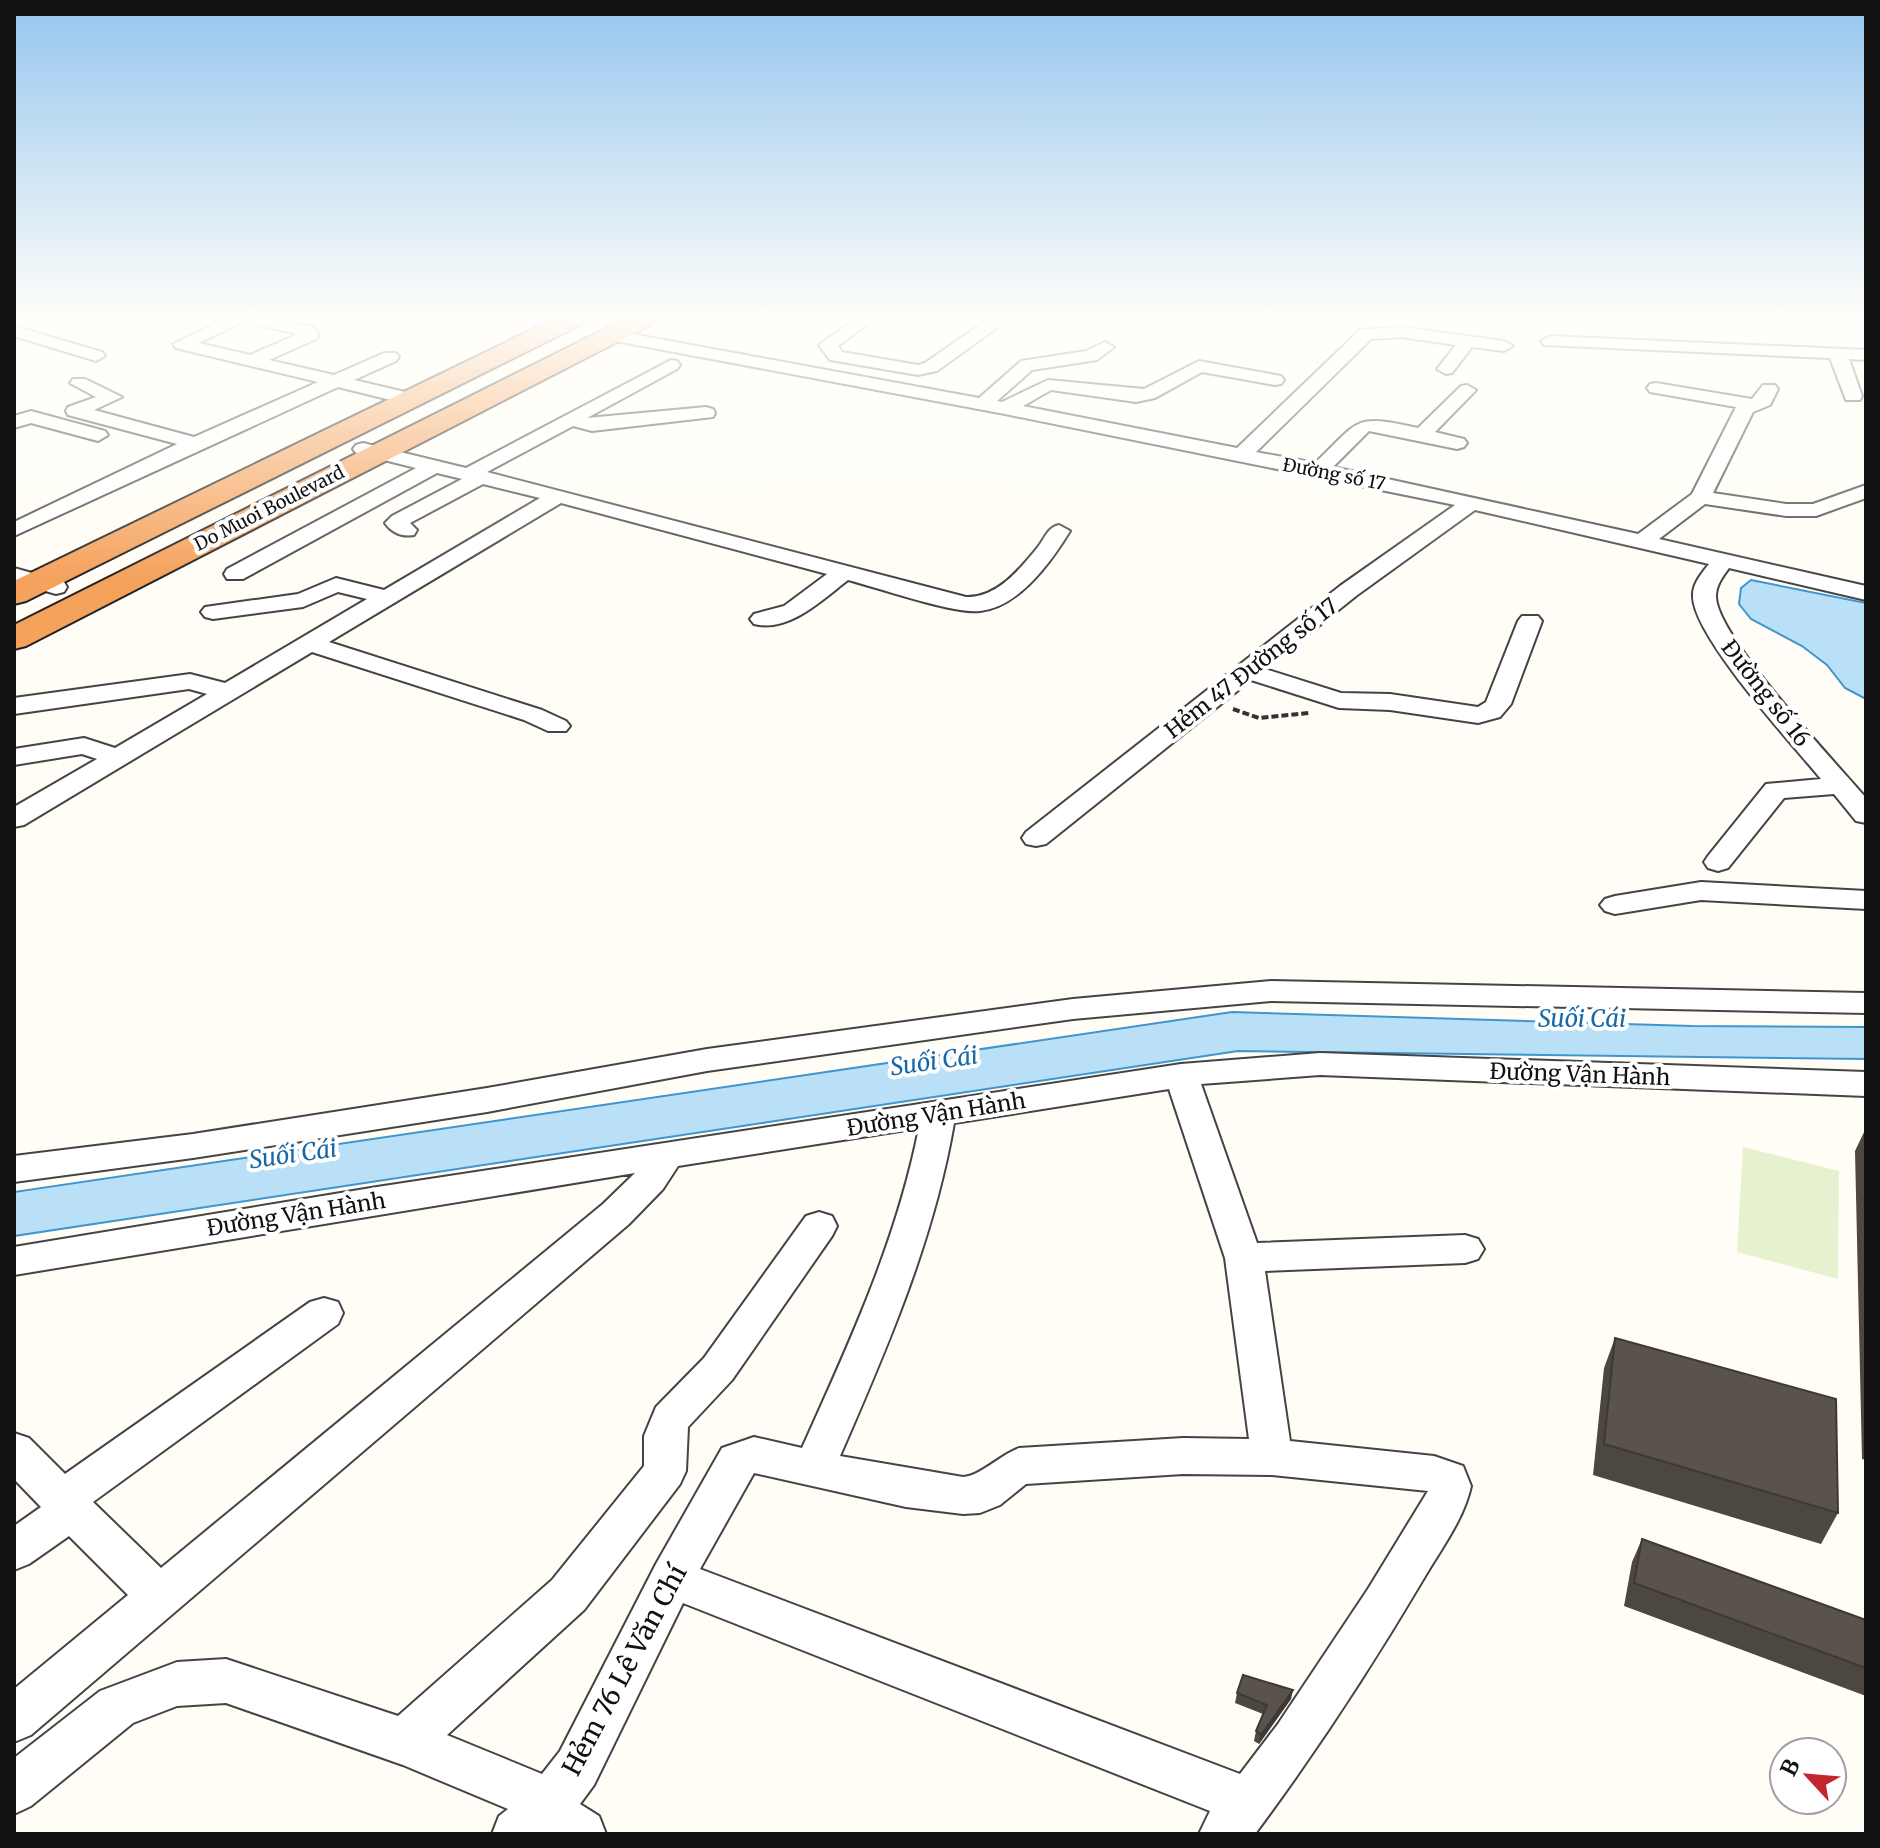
<svg xmlns="http://www.w3.org/2000/svg" width="1880" height="1848" font-family="Merriweather,serif">
  <style>
    .pitch { fill: #e6f2cf }
    .water { fill: #b9e0f7; stroke: #3f96cf; stroke-width: 2 }
    .lines { fill: none; stroke-linecap: round; stroke-linejoin: round }
    .minor-casing { stroke: #444; stroke-width: 4 }
    .highway-casing { stroke: #222; stroke-width: 4 }
    .path { stroke: #333; stroke-width: 4; stroke-dasharray: 7 3; stroke-linecap: butt }
    .minor { fill: #fff; fill-rule: evenodd }
    .highway { fill: #f5a25d; fill-rule: evenodd }
    .wall { fill: #4d4742 }
    .shaded-wall { fill: #3f3936 }
    .building { fill: #5a524d; stroke: #3f3936; stroke-width: 2 }
    .labels { text-anchor: middle; dominant-baseline: central; stroke-width: 8; stroke-linejoin: round; paint-order: stroke }
    .far-street-label { font-size: 18px; fill: #111; stroke: #fff }
    .street-label { font-size: 22px; fill: #111; stroke: #fff }
    .water-label { font-size: 24px; font-style: italic; fill: #1768a6; stroke: #fff }
    .near-street-label { font-size: 26px; fill: #111; stroke: #fff }
  </style>
  <rect width="100%" height="100%" fill="#fffdf5"/>
  <path class="pitch" d="M1743 1147 1839 1171 1838 1279 1737 1252Z"/>
  <g class="water">
    <path d="M1751 580 1866 603V699L1845 688 1827 665 1802 646 1751 619 1739 604 1741 588Z"/>
    <path d="M1232 1012 1692 1026 1866 1027V1059L1238 1051 14 1236V1192Z"/>
  </g>
  <g class="lines">
    <defs>
      <g id="minor">
        <path d="M224 320H246L199 343 250 355 298 334 254 324 252 320H280L313 327 319 335 316 339 269 360 334 375 384 353H396L399 357 396 361 354 380 418 395 420 399 411 405 338 387 14 536V522L177 444 68 415 66 411 68 407 96 397 70 383 73 379H85L122 397 94 410 194 437 318 382 176 348 173 344Z"/>
        <path d="M854 320H873L838 346 842 352 918 365 925 363 987 320 1005 322 937 371 918 375 830 360 819 345Z"/>
        <path d="M14 326 102 352 105 356 96 361 14 336Z"/>
        <path d="M1401 327 1504 341 1513 346 1504 351 1472 347 1452 373 1446 374 1437 369 1456 345 1401 337 1371 339 1256 452 1315 463C1361 419 1353 414 1418 428L1461 386 1467 385 1476 390 1435 432 1464 439 1467 443 1464 447 1457 449 1369 431 1333 467 1638 534 1692 494 1736 407 1650 392 1647 388 1650 384 1656 383 1752 399 1763 385H1775L1778 389 1770 405 1753 412 1713 493 1786 504H1813L1866 485V498L1816 516H1786L1705 504 1659 539 1866 586V600L1729 568C1723 576 1716 585 1716 596 1715 635 1836 763 1866 798V823L1856 821 1834 794 1784 798 1728 868 1718 871 1708 868 1704 862 1708 856 1766 784 1821 779C1793 745 1694 637 1693 597 1692 584 1702 573 1709 564L1475 510 1356 596 1265 669 1341 693 1390 694 1478 707 1486 702 1518 621 1522 616H1538L1542 621 1511 704 1500 717 1478 723 1390 710 1339 708 1251 680 1046 844 1036 846 1026 844 1022 838 1026 832 1340 586 1455 505 1005 414 610 340 601 335 610 330 979 398 1021 361 1086 351 1105 342 1114 347 1097 360 1032 370 997 401 1002 402 1048 380 1144 389 1199 361 1281 376 1284 380 1281 384 1275 385 1202 372 1155 398 1136 402 1051 390 1023 406 1237 448 1360 330Z"/>
        <path d="M1550 336 1866 350V360L1849 359 1862 396 1860 400H1846L1830 358 1544 345 1541 341Z"/>
        <path d="M671 360 677 361 680 365 677 369 587 418 706 407 713 409 715 413 713 417 592 431 573 426 487 472 966 597C997 598 1020 569 1038 547 1045 538 1048 527 1059 525L1070 531C1051 562 1019 607 980 611 953 614 879 588 848 580 823 599 789 633 754 624L750 619 754 614 784 606 827 574 561 503 329 642 542 710 566 721 570 726 566 731H548L524 720 312 652 24 825 14 827V807L97 759 82 754 14 765V749L84 738 115 748 207 694 189 689 14 714V698L190 674 225 683 367 599 338 592 303 607 213 619 205 617 201 612 205 607 298 594 336 578 384 590 540 498 483 484 410 523 417 530 414 535C402 537 392 533 385 523L392 516 462 479 437 473 243 579H227L224 574 227 569 416 468 356 453 353 449 356 445 363 443 466 468Z"/>
        <path d="M31 411 105 431 108 435 98 441 31 423 14 428V416Z"/>
        <path d="M14 568 64 582 67 587 64 592 56 594 14 582Z"/>
        <path d="M1701 882 1866 891V909L1701 900 1615 914 1605 911 1600 905 1605 899 1615 896Z"/>
        <path d="M1271 981 1866 993V1013L1271 1001 1073 1019 707 1071 487 1112 193 1158 14 1182V1156L193 1134 487 1088 707 1049 1073 999Z"/>
        <path d="M1320 1053 1866 1072V1096L1320 1075 1201 1084 1257 1243 1465 1235 1478 1239 1484 1249 1478 1259 1465 1263 1265 1271 1290 1441 1434 1456 1463 1466 1471 1486C1464 1519 1441 1549 1424 1578 1372 1666 1316 1752 1255 1834H1199L1210 1811 683 1603 594 1785 580 1804 599 1816 606 1834H492L499 1816 508 1809 403 1765 226 1703 177 1706 133 1723 31 1806 14 1814V1758L100 1691 177 1662 226 1659 398 1716 552 1580 644 1466V1436L656 1407 704 1358 806 1216 819 1212 832 1216 837 1226 832 1236 732 1380 688 1427 686 1471 680 1484 584 1610 447 1735 542 1774 560 1751 656 1564 722 1448 754 1437 802 1448C849 1344 897 1240 919 1128L678 1166 663 1189 629 1224 31 1735 14 1742V1689L128 1595 69 1536 29 1564 14 1570V1526L41 1507 14 1479V1433L29 1438 65 1474 310 1302 324 1298 338 1302 343 1313 338 1324 93 1502 161 1568 603 1204 635 1173 14 1275V1247L377 1187 1181 1064ZM1169 1089 1225 1258 1249 1439 1183 1438 1019 1448C998 1456 982 1475 963 1477L840 1456C887 1348 934 1240 954 1123ZM754 1473 906 1507 963 1514 980 1513 1000 1505 1026 1484 1183 1474 1272 1475 1428 1491 1368 1589 1278 1724 1240 1774 700 1569Z"/>
      </g>
      <g id="highway">
        <path d="M552 320H583L580 325 26 601 14 604V581Z"/>
        <path d="M623 320H653L650 325 26 646 14 649V625Z"/>
      </g>
    </defs>
    <use href="#minor" class="minor-casing"/>
    <use href="#highway" class="highway-casing"/>
    <path class="path" d="M1233 709 1259 718 1309 713"/>
    <use href="#minor" class="minor"/>
    <use href="#highway" class="highway"/>
  </g>
  <g class="wall">
    <path d="M1866 1128V1460L1862 1459 1855 1151Z"/>
    <path d="M1615 1338 1838 1513 1821 1544 1593 1475 1604 1368Z"/>
    <path d="M1642 1539 1866 1620V1696L1624 1606 1632 1562Z"/>
    <path d="M1237 1693 1291 1699 1259 1744 1254 1741 1256 1731 1263 1714 1235 1703Z"/>
  </g>
  <path class="shaded-wall" d="M1293 1690 1291 1699 1259 1744 1261 1735Z"/>
  <g class="building">
    <path d="M1615 1338 1836 1399 1838 1513 1604 1444Z"/>
    <path d="M1642 1539 1866 1620V1668L1634 1583Z"/>
    <path d="M1243 1675 1293 1690 1261 1735 1256 1731 1267 1705 1237 1693Z"/>
  </g>
  <linearGradient id="sky" x2="0" y2="1"><stop stop-color="#95c6ee"/><stop offset="0.55" stop-color="#fffefa"/><stop offset="1" stop-color="#fffefa" stop-opacity="0"/></linearGradient>
  <rect width="1880" height="578" fill="url(#sky)"/>
  <g class="labels">
    <g class="far-street-label">
      <text transform="translate(1334 474) rotate(11)">Đường số 17</text>
      <text transform="translate(269 508) rotate(-27)">Do Muoi Boulevard</text>
    </g>
    <g class="street-label">
      <text transform="translate(1251 668) rotate(-38)">Hẻm 47 Đường số 17</text>
      <text transform="translate(1766 693) rotate(52)">Đường số 16</text>
      <text transform="translate(1580 1074) rotate(2)">Đường Vận Hành</text>
      <text transform="translate(936 1114) rotate(-9)">Đường Vận Hành</text>
      <text transform="translate(296 1214) rotate(-9)">Đường Vận Hành</text>
    </g>
    <g class="water-label">
      <text x="1582" y="1018">Suối Cái</text>
      <text transform="translate(934 1061) rotate(-8)">Suối Cái</text>
      <text transform="translate(293 1154) rotate(-8)">Suối Cái</text>
    </g>
    <g class="near-street-label">
      <text transform="translate(624 1670) rotate(-62)">Hẻm 76 Lê Văn Chí</text>
    </g>
  </g>
  <rect width="1880" height="1848" fill="none" stroke="#111111" stroke-width="32"/>
  <g transform="translate(1808 1776) rotate(296)"><circle r="38" fill="#ffffff" stroke="#a0a0a0" stroke-width="2"/>
  <path d="M0-6L14 30L0 20L-14 30Z" fill="#c4262e"/>
  <text y="-12" font-size="22" font-weight="bold" text-anchor="middle" fill="#111111">B</text>
  </g>
</svg>
